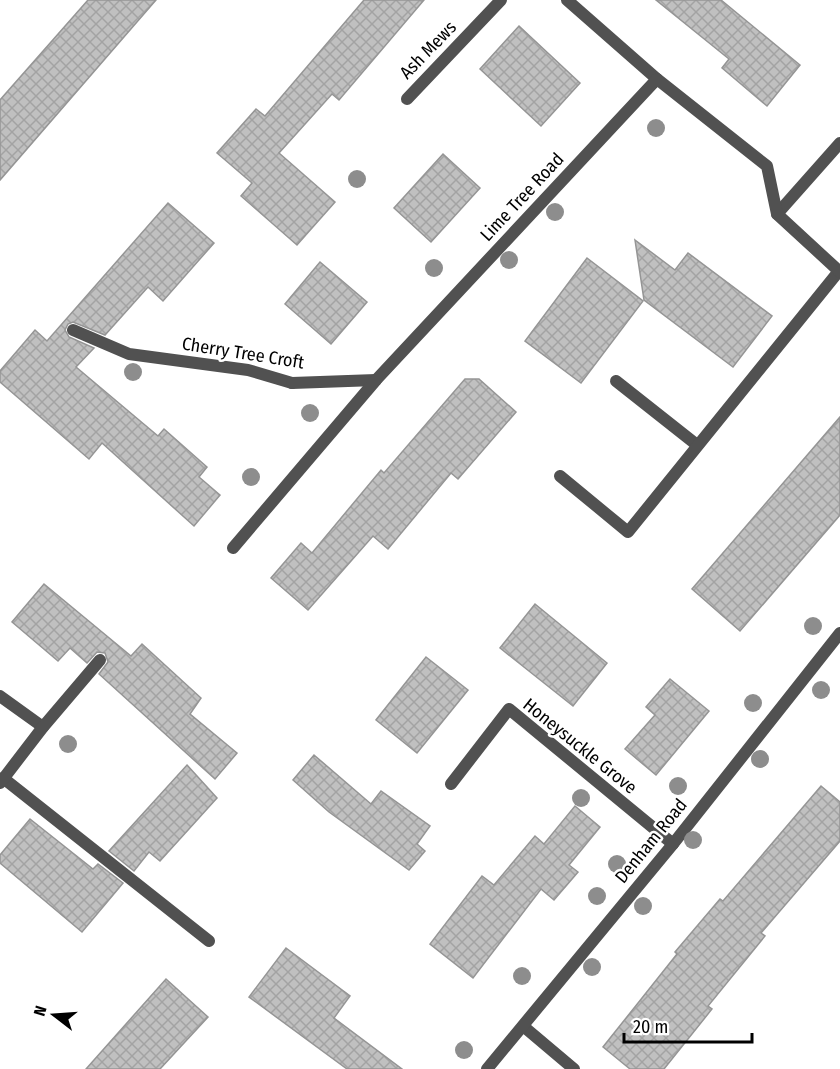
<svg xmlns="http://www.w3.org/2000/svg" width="840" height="1069" font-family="'Fira Sans Condensed',sans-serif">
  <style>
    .building { fill: url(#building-cross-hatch); stroke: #959595; stroke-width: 1.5 }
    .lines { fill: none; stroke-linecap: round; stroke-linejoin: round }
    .service { stroke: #515151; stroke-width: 12 }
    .minor { stroke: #515151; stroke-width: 12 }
    .tree { fill: #8d8d8d }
    .labels { text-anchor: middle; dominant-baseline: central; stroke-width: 5; stroke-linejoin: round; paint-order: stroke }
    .street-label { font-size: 18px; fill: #000; stroke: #fff }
  </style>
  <defs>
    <pattern id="building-cross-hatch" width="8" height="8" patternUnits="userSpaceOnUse" patternTransform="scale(1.5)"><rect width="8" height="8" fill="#c0c0c0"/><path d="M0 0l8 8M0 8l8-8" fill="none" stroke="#a3a3a3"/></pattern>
  </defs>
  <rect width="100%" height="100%" fill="#fff"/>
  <g class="building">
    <path d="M88 0H156L0 180V100Z"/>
    <path d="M364 0H424L339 100 332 94 279 153 335 202 297 245 241 196 252 183 217 153 256 109 265 116Z"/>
    <path d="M656 0H721L800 65 767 106 722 68 729 59Z"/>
    <path d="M519 26 580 83 541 126 480 69Z"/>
    <path d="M443 154 480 188 431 242 394 208Z"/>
    <path d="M168 203 214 243 163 301 148 287 105 335 73 322 68 324 65 330 69 337 94 348 76 367 158 436 164 429 207 467 199 477 220 495 194 526 102 443 89 459 0 382V371L35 330 47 341Z"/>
    <path d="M635 240 675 270 688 253 772 316 733 367 644 300Z"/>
    <path d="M587 258 643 301 581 383 525 341Z"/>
    <path d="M320 262 367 302 331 344 285 304Z"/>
    <path d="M465 379H479L516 412 458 479 451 473 388 549 373 536 308 610 271 578 301 543 312 553 381 470 384 473Z"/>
    <path d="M840 417V515L740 631 692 589Z"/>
    <path d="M44 584 131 656 142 644 201 698 190 714 237 753 215 779 99 674 108 662 105 653 97 652 87 663 70 648 58 661 12 622Z"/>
    <path d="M535 604 607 663 573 706 500 648Z"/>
    <path d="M426 657 468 690 417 753 376 720Z"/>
    <path d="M670 679 709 711 656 775 625 749 655 715 646 707Z"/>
    <path d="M314 755 371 804 381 791 430 826 417 844 425 851 409 870 329 812 293 780Z"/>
    <path d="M187 765 217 798 160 861 149 852 134 871 109 851Z"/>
    <path d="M821 786 840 802V841L761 933 765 936 708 1006 712 1009 664 1069H630L603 1047 677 954 675 952 720 899 723 901Z"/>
    <path d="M575 806 600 827 569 865 578 872 554 900 541 889 473 978 430 944 482 876 494 885 535 836 544 844Z"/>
    <path d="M30 819 93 869 98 864 123 883 82 932 0 863V855Z"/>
    <path d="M286 948 350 996 334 1018 402 1069H347L249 997Z"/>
    <path d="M166 979 208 1017 160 1069H86Z"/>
  </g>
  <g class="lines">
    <g class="service">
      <path d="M73 330 129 354 248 370 292 383"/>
      <path d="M616 381 697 445"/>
      <path d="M560 476 628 532 839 271"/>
      <path d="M3 778 209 941"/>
    </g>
    <g class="minor">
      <path d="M567 0 657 79"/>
      <path d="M407 99 501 0"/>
      <path d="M777 214 840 143"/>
      <path d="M292 383 376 380"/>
      <path d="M233 548 376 380 657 79 767 166 777 214 840 272"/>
      <path d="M0 696 43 727"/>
      <path d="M0 783 43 727 100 660"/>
      <path d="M451 784 509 709 673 844"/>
      <path d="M523 1026 574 1069"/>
      <path d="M487 1069 673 844 840 633"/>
    </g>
  </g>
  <g class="tree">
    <circle cx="656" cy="128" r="9"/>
    <circle cx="357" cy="179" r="9"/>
    <circle cx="555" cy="212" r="9"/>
    <circle cx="509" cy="260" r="9"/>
    <circle cx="434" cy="268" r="9"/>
    <circle cx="133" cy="372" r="9"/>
    <circle cx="310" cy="413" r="9"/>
    <circle cx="251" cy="477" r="9"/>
    <circle cx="813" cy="626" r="9"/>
    <circle cx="821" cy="690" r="9"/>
    <circle cx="753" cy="703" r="9"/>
    <circle cx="68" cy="744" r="9"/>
    <circle cx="760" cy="759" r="9"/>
    <circle cx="678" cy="786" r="9"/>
    <circle cx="581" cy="798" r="9"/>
    <circle cx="693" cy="840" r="9"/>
    <circle cx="617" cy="864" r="9"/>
    <circle cx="597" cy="896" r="9"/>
    <circle cx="643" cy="906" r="9"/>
    <circle cx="592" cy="967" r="9"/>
    <circle cx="522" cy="976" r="9"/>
    <circle cx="464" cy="1050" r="9"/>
  </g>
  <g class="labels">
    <g class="street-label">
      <text transform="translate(428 50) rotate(-46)">Ash Mews</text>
      <text transform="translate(522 197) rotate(-47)">Lime Tree Road</text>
      <text transform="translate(243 353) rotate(9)">Cherry Tree Croft</text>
      <text transform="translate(580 746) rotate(39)">Honeysuckle Grove</text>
      <text transform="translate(651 841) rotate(-51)">Denham Road</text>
    </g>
  </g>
  <g transform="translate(54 1015) rotate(287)" stroke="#ffffff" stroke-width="4.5" paint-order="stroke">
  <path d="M0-4.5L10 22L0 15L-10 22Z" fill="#000000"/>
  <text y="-9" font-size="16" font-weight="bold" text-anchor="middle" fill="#000000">N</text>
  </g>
  <path d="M624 1033v9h128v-9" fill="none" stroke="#000000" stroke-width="3"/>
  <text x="633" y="1033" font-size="18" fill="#000000" stroke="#ffffff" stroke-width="4.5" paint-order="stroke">20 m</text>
</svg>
